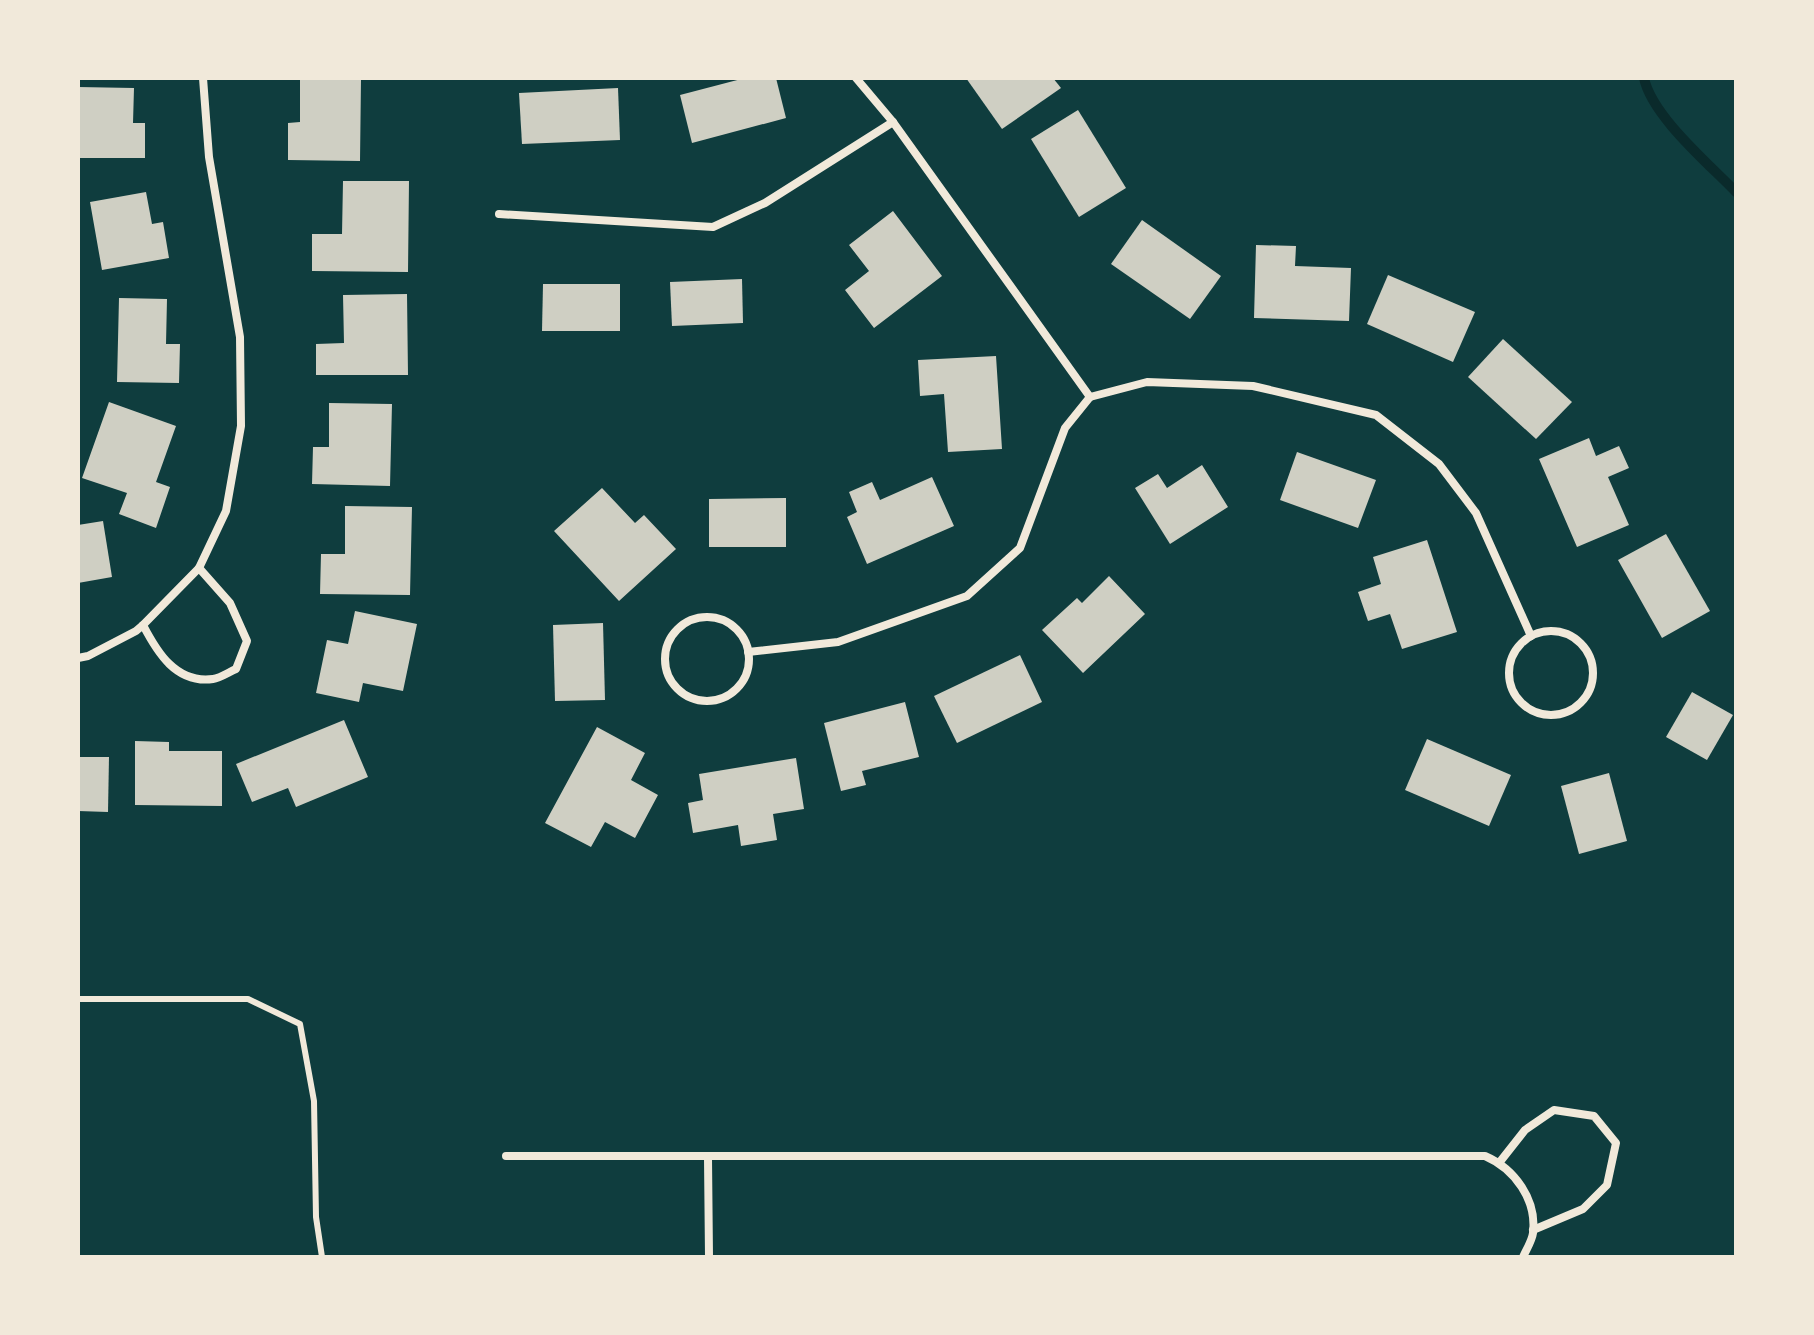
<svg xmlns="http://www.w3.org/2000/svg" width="1814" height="1335" font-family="'PT Sans',sans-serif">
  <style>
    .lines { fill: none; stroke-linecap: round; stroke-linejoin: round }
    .stream { stroke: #0a2a2b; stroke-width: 10 }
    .building { fill: #cfcfc3 }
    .service { stroke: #f1e9da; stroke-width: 6 }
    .minor { stroke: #f1e9da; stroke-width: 8 }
  </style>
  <rect width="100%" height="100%" fill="#0f3d3e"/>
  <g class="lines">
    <path class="stream" d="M1644 78C1652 116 1708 163 1736 192"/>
  </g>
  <g class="building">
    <path d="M745 78H776L786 118 692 143 680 95Z"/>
    <path d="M966 78H1053L1061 88 1002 129Z"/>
    <path d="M300 79H361L360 161 288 160V123L300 122Z"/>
    <path d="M78 87 134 88 133 123H145V158H78Z"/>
    <path d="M618 88 620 140 522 144 519 93Z"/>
    <path d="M1078 110 1126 188 1079 217 1031 139Z"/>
    <path d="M343 181H409L408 272 312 271V234H342Z"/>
    <path d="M146 192 152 224 163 222 169 258 102 270 90 202Z"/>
    <path d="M893 211 942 276 874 328 845 290 869 271 849 245Z"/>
    <path d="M1142 220 1221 276 1190 319 1111 264Z"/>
    <path d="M1256 245 1296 246 1295 266 1351 268 1349 321 1254 318Z"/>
    <path d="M1388 275 1475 312 1453 362 1367 324Z"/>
    <path d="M742 279 743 323 672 326 670 282Z"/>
    <path d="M543 284H620V331H542Z"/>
    <path d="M407 294 408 375H316V344L344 343 343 295Z"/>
    <path d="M119 298 167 299 166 344H180L179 383 117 382Z"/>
    <path d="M1503 339 1572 402 1536 439 1468 377Z"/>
    <path d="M996 356 1002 449 948 452 944 394 920 396 918 360Z"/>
    <path d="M109 402 176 426 156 482 170 487 156 528 119 514 127 493 82 478Z"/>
    <path d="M329 403 392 404 390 486 312 484 313 447H329Z"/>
    <path d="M1589 438 1596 456 1619 446 1629 468 1608 477 1629 525 1577 547 1539 459Z"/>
    <path d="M1297 452 1376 480 1358 528 1280 500Z"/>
    <path d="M1202 465 1228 507 1170 544 1135 488 1158 474 1167 488Z"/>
    <path d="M932 477 954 526 867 564 847 517 857 512 849 492 872 482 880 500Z"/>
    <path d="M602 488 635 523 644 515 676 549 619 601 554 531Z"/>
    <path d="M786 498V547H709V499Z"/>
    <path d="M345 506 412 507 410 595 320 594 321 554H345Z"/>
    <path d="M103 521 112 577 78 583V525Z"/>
    <path d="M1666 534 1710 611 1662 638 1618 560Z"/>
    <path d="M1427 540 1457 632 1402 649 1390 614 1368 621 1358 592 1381 584 1373 557Z"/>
    <path d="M1109 576 1145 614 1083 673 1042 630 1077 598 1082 603Z"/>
    <path d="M355 611 417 624 403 691 363 683 359 702 316 693 327 640 348 644Z"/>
    <path d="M603 623 605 700 555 701 553 625Z"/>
    <path d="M1020 655 1042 702 957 743 934 696Z"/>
    <path d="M1692 692 1733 715 1707 760 1666 737Z"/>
    <path d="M905 702 919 757 862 771 866 785 841 791 824 723Z"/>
    <path d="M344 720 368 777 296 807 288 788 252 802 236 764Z"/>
    <path d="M597 727 645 753 631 780 658 795 635 838 605 822 591 847 545 823Z"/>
    <path d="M1427 739 1511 775 1489 826 1405 790Z"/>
    <path d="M135 741 169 742V751H222V806L135 805Z"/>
    <path d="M78 757H109L108 812 78 811Z"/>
    <path d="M796 758 804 809 773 814 777 840 741 846 738 825 693 833 688 803 703 800 699 774Z"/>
    <path d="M1609 773 1627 841 1579 854 1561 786Z"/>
  </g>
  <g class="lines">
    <path class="service" d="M78 999H248L300 1024 314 1101 316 1217 322 1257"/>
    <g class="minor">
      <path d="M856 78 893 122 1090 397"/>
      <path d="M499 214 713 227 765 203 893 122"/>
      <path d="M1090 397 1147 382 1253 386 1376 415 1439 464 1476 513 1531 636"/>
      <circle cx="707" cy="659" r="42"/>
      <path d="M143 625C157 652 176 684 213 679 220 678 229 672 236 669L247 641 230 603 199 568"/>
      <circle cx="1551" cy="673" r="42"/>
      <path d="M748 652 838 642 967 596 1020 548 1065 428 1090 397"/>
      <path d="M78 658 88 656 136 631 143 625 199 568 226 511 241 426 240 337 209 157 203 78"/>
      <path d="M506 1156H1485C1515 1169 1537 1200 1533 1233 1532 1241 1526 1250 1523 1257"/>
      <path d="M708 1158 709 1257"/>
      <path d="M1499 1163 1525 1130 1554 1110 1594 1116 1616 1143 1607 1185 1583 1209 1533 1230"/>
    </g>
  </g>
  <rect width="1814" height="1335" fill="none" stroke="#f1e9da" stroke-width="160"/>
</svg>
